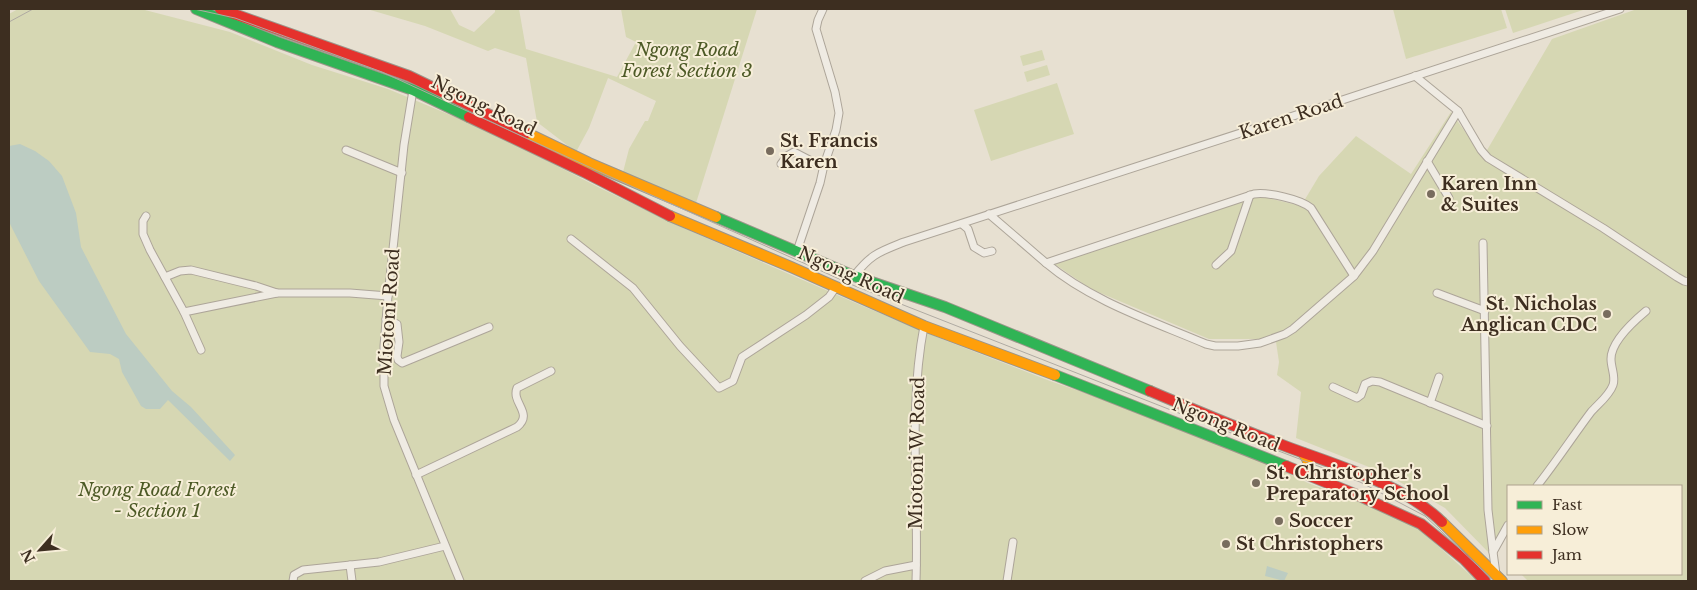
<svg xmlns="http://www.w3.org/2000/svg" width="1697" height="590" font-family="'Libre Baskerville',serif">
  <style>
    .green { fill: #d6d7b3 }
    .water { fill: #bcccc2 }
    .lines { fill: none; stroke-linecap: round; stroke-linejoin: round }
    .street-casing { stroke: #ada599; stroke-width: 9 }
    .fast-casing { stroke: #9c958a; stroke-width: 12 }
    .slow-casing { stroke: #9c958a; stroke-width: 12 }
    .jam-casing { stroke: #9c958a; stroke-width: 12 }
    .street { stroke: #efebe3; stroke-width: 7 }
    .fast { stroke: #30b455; stroke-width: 10 }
    .slow { stroke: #ff9f0a; stroke-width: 10 }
    .jam { stroke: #e5322d; stroke-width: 10 }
    .tram { stroke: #afaaa2; stroke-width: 1 }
    .poi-dot { fill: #786c5e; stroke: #f7eed8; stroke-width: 2 }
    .labels { text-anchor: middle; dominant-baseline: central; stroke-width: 4; stroke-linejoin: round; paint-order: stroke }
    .park-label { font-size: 18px; font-style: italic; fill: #4d5a26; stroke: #f7eed8 }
    .street-label { font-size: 18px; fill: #3d2e20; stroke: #f7eed8 }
    .poi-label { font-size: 18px; font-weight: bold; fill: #3d2e20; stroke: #f7eed8; text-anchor: start }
  </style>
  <rect width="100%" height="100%" fill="#e7e0d1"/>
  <g class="green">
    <path d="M18 9H141L230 32 312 65 388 89 491 132 600 188 681 227 858 304 944 340 1050 381 1129 408 1264 462 1308 483 1380 510 1418 528 1477 581H9V14Z"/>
    <path d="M367 9H450L459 25 474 32 495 12V9H519L526 49 617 77 636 42 626 37 621 9H757L696 203 623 172 629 149 645 121H648L656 101 608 78 589 128 576 152 537 122 526 58 495 48 488 51 425 26Z"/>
    <path d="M1393 9H1501L1507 28 1406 59Z"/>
    <path d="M1505 9H1586L1513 33Z"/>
    <path d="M1637 9H1688V581H1528L1521 574H1681V486H1508V527L1490 554 1445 508 1384 473 1296 438 1301 392 1277 375 1279 362 1276 342 1258 339H1209L1091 289 1053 263 1259 196 1301 206 1319 176 1356 136 1411 174 1451 112 1483 157 1552 39Z"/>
    <path d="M1042 50 1045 60 1023 66 1020 56Z"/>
    <path d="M1047 65 1050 75 1027 82 1024 72Z"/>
    <path d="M1057 83 1074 134 991 161 974 110Z"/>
  </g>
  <g class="water">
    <path d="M20 144 35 151 49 161 62 176 76 213 81 247 126 334 172 391 191 407 235 455 230 461 168 400 160 409H146L141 406 122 372 119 359 110 354 90 352 39 281 9 222V146Z"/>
    <path d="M1267 566 1288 573 1284 581 1265 576Z"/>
  </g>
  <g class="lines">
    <defs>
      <g id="street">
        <path d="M1415 76 1458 111 1481 150 1488 158 1603 228 1677 277 1684 281 1688 282"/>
        <path d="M413 90 404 145 388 296 384 346V386L394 420 460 581"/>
        <path d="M346 150 402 173"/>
        <path d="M1427 161 1449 198"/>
        <path d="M781 164 787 156 794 152 823 167"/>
        <path d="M989 214 1046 263 1254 194C1268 192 1300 199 1311 208L1354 276"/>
        <path d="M146 216 143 221V234L150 250 184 312"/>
        <path d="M962 224 968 229 974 247 984 253 992 251"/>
        <path d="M571 239 633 288 680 346 719 388 733 381 742 357 806 315 829 297 836 287"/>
        <path d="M1483 243 1488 510 1493 552"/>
        <path d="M797 251 820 183 824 165 836 130 839 113 835 92 816 29 818 20 823 9"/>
        <path d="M1046 263C1091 301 1152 321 1206 344L1215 346H1238L1260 343 1285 334 1293 329 1354 276 1373 251 1458 111"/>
        <path d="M1216 265 1231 251 1250 195"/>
        <path d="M854 276C871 254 879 252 904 242L1324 106 1620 9"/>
        <path d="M165 277 180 271 191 270 256 286 277 293"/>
        <path d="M1437 293 1485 311"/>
        <path d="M386 319 397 324 399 342 397 356 398 360 402 363 489 327"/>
        <path d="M201 350 184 312 277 293H350L388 296"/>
        <path d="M1333 387 1357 398 1361 395 1365 384 1372 381 1380 382 1487 426"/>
        <path d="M1430 403 1439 377"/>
        <path d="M416 475 517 427C534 413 511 403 517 388L551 371"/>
        <path d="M1537 486C1556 462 1573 436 1591 412 1598 404 1609 396 1613 385 1616 377 1611 368 1611 359 1611 342 1634 321 1646 311"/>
        <path d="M350 565 352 581"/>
        <path d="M1496 574 1493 552 1508 525"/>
        <path d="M293 581 294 575 303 570 379 562 445 546"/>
        <path d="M865 581 885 571 916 565"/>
        <path d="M916 581C919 496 908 409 924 326"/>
        <path d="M1007 581 1013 542"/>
      </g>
      <g id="fast">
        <path d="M196 9 277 42 413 90 469 117"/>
        <path d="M716 217 854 276 945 307 1150 391"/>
        <path d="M1055 375 1286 466"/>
      </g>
      <g id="slow">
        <path d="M527 133 589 163 716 217"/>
        <path d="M670 216 791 267 924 326 1055 375"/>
        <path d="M1300 473 1304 472C1310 463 1309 461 1303 453"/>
        <path d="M1442 522 1502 581"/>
      </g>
      <g id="jam">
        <path d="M220 9 409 76 527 133"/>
        <path d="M469 117 584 172 670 216"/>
        <path d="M1150 391C1195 410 1240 429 1285 446 1335 465 1404 484 1442 522"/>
        <path d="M1286 466 1362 497 1421 524 1464 559 1485 581"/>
      </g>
    </defs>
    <use href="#street" class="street-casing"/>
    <use href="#fast" class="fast-casing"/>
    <use href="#slow" class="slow-casing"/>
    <use href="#jam" class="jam-casing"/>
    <use href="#street" class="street"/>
    <use href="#fast" class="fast"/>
    <use href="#slow" class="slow"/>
    <use href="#jam" class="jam"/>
    <g class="tram">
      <path d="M194 9 235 18 382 72 611 177 855 286 1176 412 1360 482 1425 516 1494 581"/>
      <path d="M9 22 33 9"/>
    </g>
  </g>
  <g class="poi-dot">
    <circle cx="770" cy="151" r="5"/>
    <circle cx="1431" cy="194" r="5"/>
    <circle cx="1607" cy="314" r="5"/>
    <circle cx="1256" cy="483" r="5"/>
    <circle cx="1279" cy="521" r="5"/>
    <circle cx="1226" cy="544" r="5"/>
  </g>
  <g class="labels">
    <g class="park-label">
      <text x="687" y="50">Ngong Road<tspan x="687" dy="21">Forest Section 3</tspan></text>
      <text x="157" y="490">Ngong Road Forest<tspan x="157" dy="21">- Section 1</tspan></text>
    </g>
    <g class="street-label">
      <text transform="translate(484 106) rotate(26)">Ngong Road</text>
      <text transform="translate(1291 117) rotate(-18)">Karen Road</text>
      <text transform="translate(851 275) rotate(24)">Ngong Road</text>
      <text transform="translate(389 312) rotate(-86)">Miotoni Road</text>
      <text transform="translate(1226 425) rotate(22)">Ngong Road</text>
      <text transform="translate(917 453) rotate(-89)">Miotoni W Road</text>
    </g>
    <g class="poi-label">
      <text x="780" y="141">St. Francis<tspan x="780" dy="21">Karen</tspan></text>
      <text x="1441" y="184">Karen Inn<tspan x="1441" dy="21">&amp; Suites</tspan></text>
      <text x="1597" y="304" text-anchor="end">St. Nicholas<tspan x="1597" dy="21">Anglican CDC</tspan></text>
      <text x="1266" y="473">St. Christopher's<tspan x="1266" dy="21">Preparatory School</tspan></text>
      <text x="1289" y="521">Soccer</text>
      <text x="1236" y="544">St Christophers</text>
    </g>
  </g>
  <rect width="1697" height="590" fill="none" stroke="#3d2e20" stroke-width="20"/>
  <rect x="1507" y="485" width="175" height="90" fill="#f7eed8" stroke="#ada18e"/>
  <rect x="1517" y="501" width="25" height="8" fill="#30b455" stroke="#ada18e"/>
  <text x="1552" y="510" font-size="15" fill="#3d2e20">Fast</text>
  <rect x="1517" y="526" width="25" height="8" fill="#ff9f0a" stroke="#ada18e"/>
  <text x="1552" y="535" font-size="15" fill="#3d2e20">Slow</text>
  <rect x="1517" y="551" width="25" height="8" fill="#e5322d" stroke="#ada18e"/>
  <text x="1552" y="560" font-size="15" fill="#3d2e20">Jam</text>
  <g transform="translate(40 550) rotate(243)" stroke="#f7eed8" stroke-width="4" paint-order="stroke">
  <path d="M0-4L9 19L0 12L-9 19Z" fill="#3d2e20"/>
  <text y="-8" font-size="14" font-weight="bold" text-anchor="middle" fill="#3d2e20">N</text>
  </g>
</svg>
